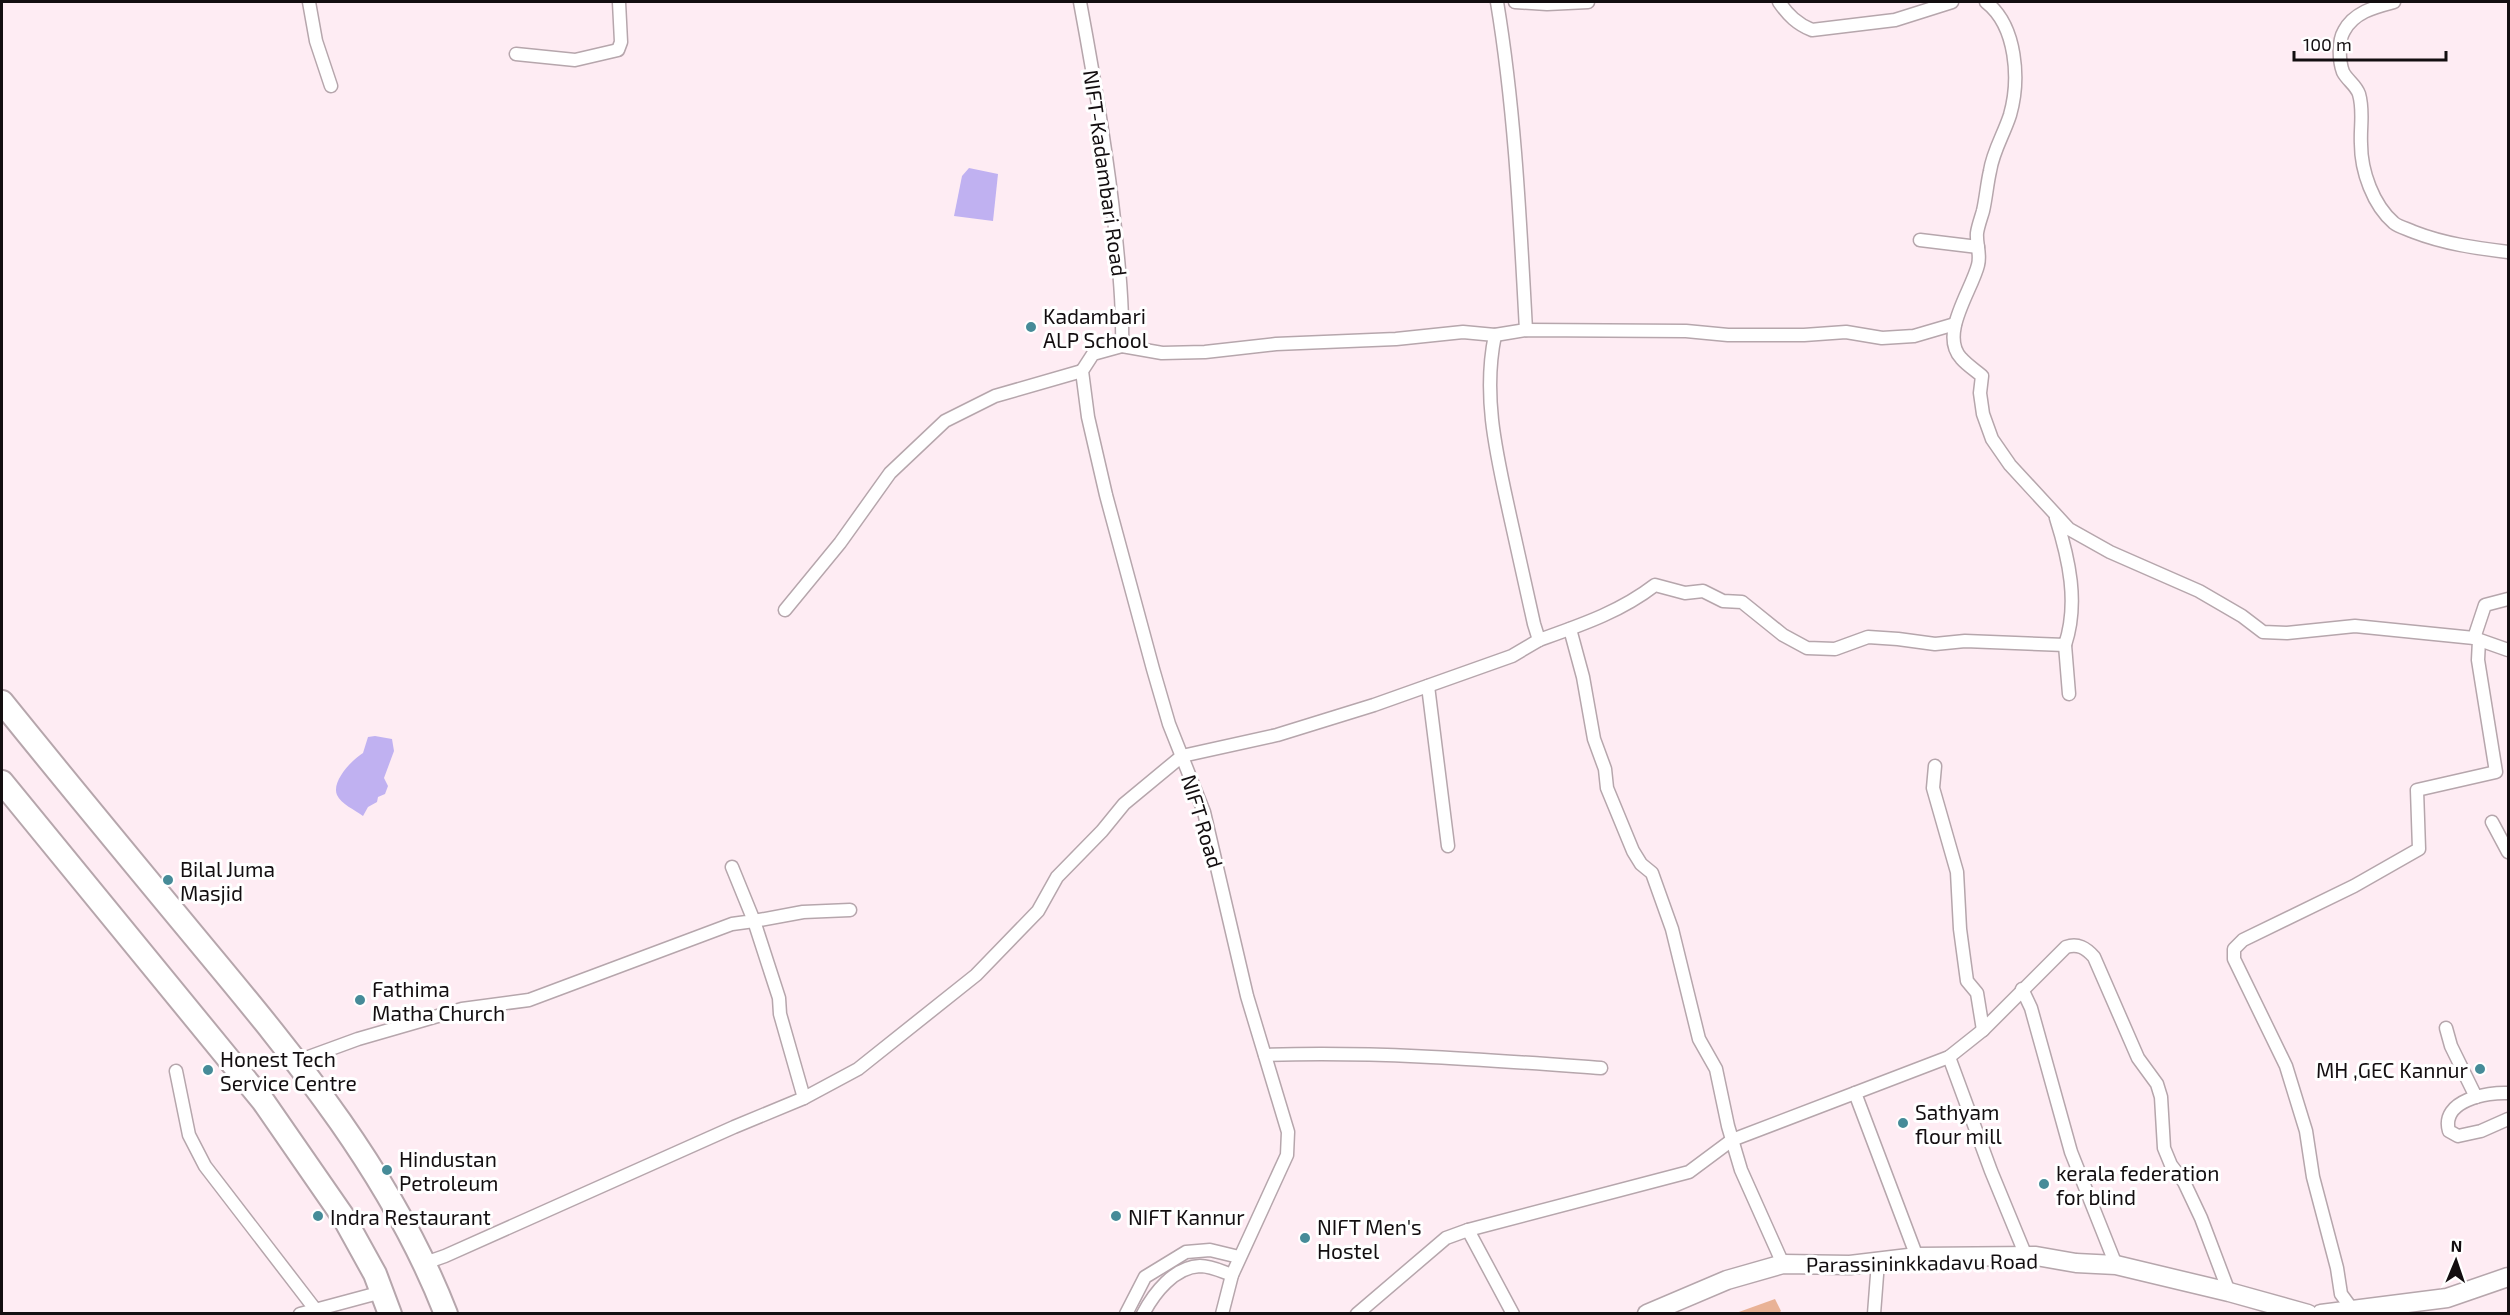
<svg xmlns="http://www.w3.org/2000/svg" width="2510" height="1315" font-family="'Exo 2',sans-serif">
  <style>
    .green { fill: #e9b296 }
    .water { fill: #c0b1f1 }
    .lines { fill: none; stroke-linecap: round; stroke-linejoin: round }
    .street-casing { stroke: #b6a6ac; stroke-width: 15 }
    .secondary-casing { stroke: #b6a6ac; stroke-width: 21 }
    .highway-casing { stroke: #b6a6ac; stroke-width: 26 }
    .street { stroke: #fff; stroke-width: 12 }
    .secondary { stroke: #fff; stroke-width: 18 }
    .highway { stroke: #fff; stroke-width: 22 }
    .poi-dot { fill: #468b98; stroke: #fff; stroke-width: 2 }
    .labels { text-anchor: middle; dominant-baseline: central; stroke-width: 6; stroke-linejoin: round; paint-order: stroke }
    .street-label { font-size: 21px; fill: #130e10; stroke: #fff }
    .poi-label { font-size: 21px; fill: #130e10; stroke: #fff; text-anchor: start }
  </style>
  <rect width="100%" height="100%" fill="#feecf3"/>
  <path class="green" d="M1775 1299 1781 1311 1779 1313H1736Z"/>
  <g class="water">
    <path d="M969 168 998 174 993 221 954 216 962 176Z"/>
    <path d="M375 736 392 739 394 751 384 778 388 786 385 794 378 797 377 802 368 807 363 816C355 810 341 804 337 795 331 781 353 759 363 753L368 737Z"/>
  </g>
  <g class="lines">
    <defs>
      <g id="street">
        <path d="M309 2 316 41 331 86"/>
        <path d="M1080 2C1094 77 1107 152 1115 228 1119 267 1123 306 1122 346"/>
        <path d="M1497 2C1515 110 1520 220 1526 330"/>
        <path d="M1515 2 1547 4 1588 2"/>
        <path d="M1779 2C1788 15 1797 24 1812 30L1895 20 1952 2"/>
        <path d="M1986 2C2017 26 2020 80 2010 115 2004 134 1993 151 1990 171 1987 184 1986 198 1983 211 1981 218 1978 226 1977 233 1976 244 1981 254 1978 265 1972 290 1939 334 1961 358 1967 365 1975 370 1982 376L1980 393 1983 414 1992 439 2010 465 2069 529 2110 552 2199 591 2242 616 2263 632 2287 633 2355 626 2474 638 2508 650"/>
        <path d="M2394 2C2375 7 2354 12 2344 31 2338 41 2339 61 2343 72 2347 80 2356 85 2359 94 2364 111 2360 127 2361 144 2361 171 2373 205 2394 223 2399 227 2408 229 2414 232 2445 244 2476 248 2508 252"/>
        <path d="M516 54 575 60 618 50 621 42 619 2"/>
        <path d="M1920 240 1978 247"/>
        <path d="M1495 335C1482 397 1497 456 1510 516 1518 552 1526 588 1534 624L1539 640C1581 625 1620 612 1655 585L1685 593 1703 591 1723 601 1742 602 1783 635 1807 648 1835 649 1868 637 1898 639 1935 644 1965 641 2065 645C2079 603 2069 559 2056 518"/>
        <path d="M785 610 840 543 890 473 945 421 995 396 1082 371"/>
        <path d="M1570 629 1583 677 1594 739 1605 769 1607 788 1633 851 1641 864 1652 873 1672 929 1699 1039 1716 1069 1728 1126 1741 1170 1783 1264"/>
        <path d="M2474 638 2485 605 2508 599"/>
        <path d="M2065 645 2069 694"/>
        <path d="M1428 686 1448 846"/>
        <path d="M1935 766 1933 788 1957 872 1960 929 1967 981 1977 993 1983 1030"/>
        <path d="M2492 822 2508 852"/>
        <path d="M2022 989 2031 1008 2071 1152 2116 1265"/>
        <path d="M2446 1028 2451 1046 2476 1097"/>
        <path d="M1265 1055C1377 1051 1489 1060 1601 1068"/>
        <path d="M1949 1057 1991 1171 2026 1256"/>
        <path d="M295 1062 358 1039 462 1009 529 1000 700 936 732 924 754 921 732 867"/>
        <path d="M176 1071 189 1135 205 1166 315 1309"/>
        <path d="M1855 1093 1949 1057 1983 1030 2066 947C2078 943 2086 948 2094 957L2138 1058 2157 1084 2161 1097 2164 1148 2171 1165 2184 1182 2201 1218 2229 1292"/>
        <path d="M2508 1093C2488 1092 2440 1100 2449 1131L2458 1136 2481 1131 2508 1119"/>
        <path d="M804 1098 858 1069 976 975 1038 911 1057 877 1102 831 1124 804 1182 756 1277 735 1374 705 1512 656 1539 640"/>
        <path d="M1468 1230 1513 1314"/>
        <path d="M425 1263 445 1256 734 1127 804 1098 780 1014 779 998 754 921 803 912 850 910"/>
        <path d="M2352 1309 2341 1294 2337 1268 2313 1177 2306 1131 2286 1066 2234 959V949L2243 940 2354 886 2419 849 2417 790 2496 772 2478 660 2479 640"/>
        <path d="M300 1314 382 1292"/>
        <path d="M1126 1314 1145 1277 1186 1252 1210 1250 1239 1257"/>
        <path d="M1143 1314C1154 1293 1174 1267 1200 1266 1211 1266 1221 1271 1232 1275"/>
        <path d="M1222 1314 1232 1275 1287 1155 1288 1132 1247 996 1204 812 1169 724 1153 669 1106 495 1088 417 1082 371 1093 354 1122 346 1162 353 1205 352 1276 344 1396 339 1463 332 1495 335 1526 330 1686 331 1728 335H1804L1846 332 1882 338 1914 336 1955 324"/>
        <path d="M1357 1314 1446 1238 1468 1230 1689 1172 1732 1140 1855 1093 1917 1257"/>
        <path d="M1874 1314 1878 1262"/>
      </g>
      <g id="secondary">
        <path d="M1647 1314 1727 1280 1783 1264 1850 1265 1917 1257 2036 1256 2076 1263 2116 1265 2229 1292 2308 1314"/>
        <path d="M2321 1314 2447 1298 2508 1277"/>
      </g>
      <g id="highway">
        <path d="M2 702C68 784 136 866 204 948 298 1061 392 1175 446 1314"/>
        <path d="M2 782 263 1101 344 1218 375 1274 390 1314"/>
      </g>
    </defs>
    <use href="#street" class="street-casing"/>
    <use href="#secondary" class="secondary-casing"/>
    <use href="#highway" class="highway-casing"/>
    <use href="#street" class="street"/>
    <use href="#secondary" class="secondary"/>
    <use href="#highway" class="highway"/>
  </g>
  <g class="poi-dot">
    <circle cx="1031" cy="327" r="6"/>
    <circle cx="168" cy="880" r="6"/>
    <circle cx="360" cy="1000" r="6"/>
    <circle cx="2480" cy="1069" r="6"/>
    <circle cx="208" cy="1070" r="6"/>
    <circle cx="1903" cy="1123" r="6"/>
    <circle cx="387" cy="1170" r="6"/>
    <circle cx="2044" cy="1184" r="6"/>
    <circle cx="318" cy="1216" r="6"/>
    <circle cx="1116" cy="1216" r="6"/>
    <circle cx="1305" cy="1238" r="6"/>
  </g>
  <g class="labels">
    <g class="street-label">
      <text transform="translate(1106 173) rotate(82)">NIFT-Kadambari Road</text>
      <text transform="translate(1203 821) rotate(73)">NIFT Road</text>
      <text transform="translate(1922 1262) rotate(-1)">Parassininkkadavu Road</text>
    </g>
    <g class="poi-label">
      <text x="1043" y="315">Kadambari<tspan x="1043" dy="24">ALP School</tspan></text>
      <text x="180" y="868">Bilal Juma<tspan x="180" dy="24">Masjid</tspan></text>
      <text x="372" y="988">Fathima<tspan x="372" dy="24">Matha Church</tspan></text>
      <text x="220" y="1058">Honest Tech<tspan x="220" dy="24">Service Centre</tspan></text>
      <text x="2468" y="1069" text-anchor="end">MH ,GEC Kannur</text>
      <text x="1915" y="1111">Sathyam<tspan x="1915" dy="24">flour mill</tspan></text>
      <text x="399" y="1158">Hindustan<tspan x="399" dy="24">Petroleum</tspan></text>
      <text x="2056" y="1172">kerala federation<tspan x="2056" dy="24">for blind</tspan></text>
      <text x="330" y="1216">Indra Restaurant</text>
      <text x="1128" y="1216">NIFT Kannur</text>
      <text x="1317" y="1226">NIFT Men's<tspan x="1317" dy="24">Hostel</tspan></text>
    </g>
  </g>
  <rect width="2510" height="1315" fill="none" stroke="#130e10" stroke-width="6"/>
  <g transform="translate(2456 1261) rotate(2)" stroke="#ffffff" stroke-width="4.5" paint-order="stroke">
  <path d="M0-4.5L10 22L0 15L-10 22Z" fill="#130e10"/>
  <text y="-9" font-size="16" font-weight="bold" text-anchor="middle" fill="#130e10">N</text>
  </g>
  <path d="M2294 51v9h152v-9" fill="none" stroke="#130e10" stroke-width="3"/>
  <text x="2303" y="51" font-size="18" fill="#130e10" stroke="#ffffff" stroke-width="4.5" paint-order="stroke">100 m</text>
</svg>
